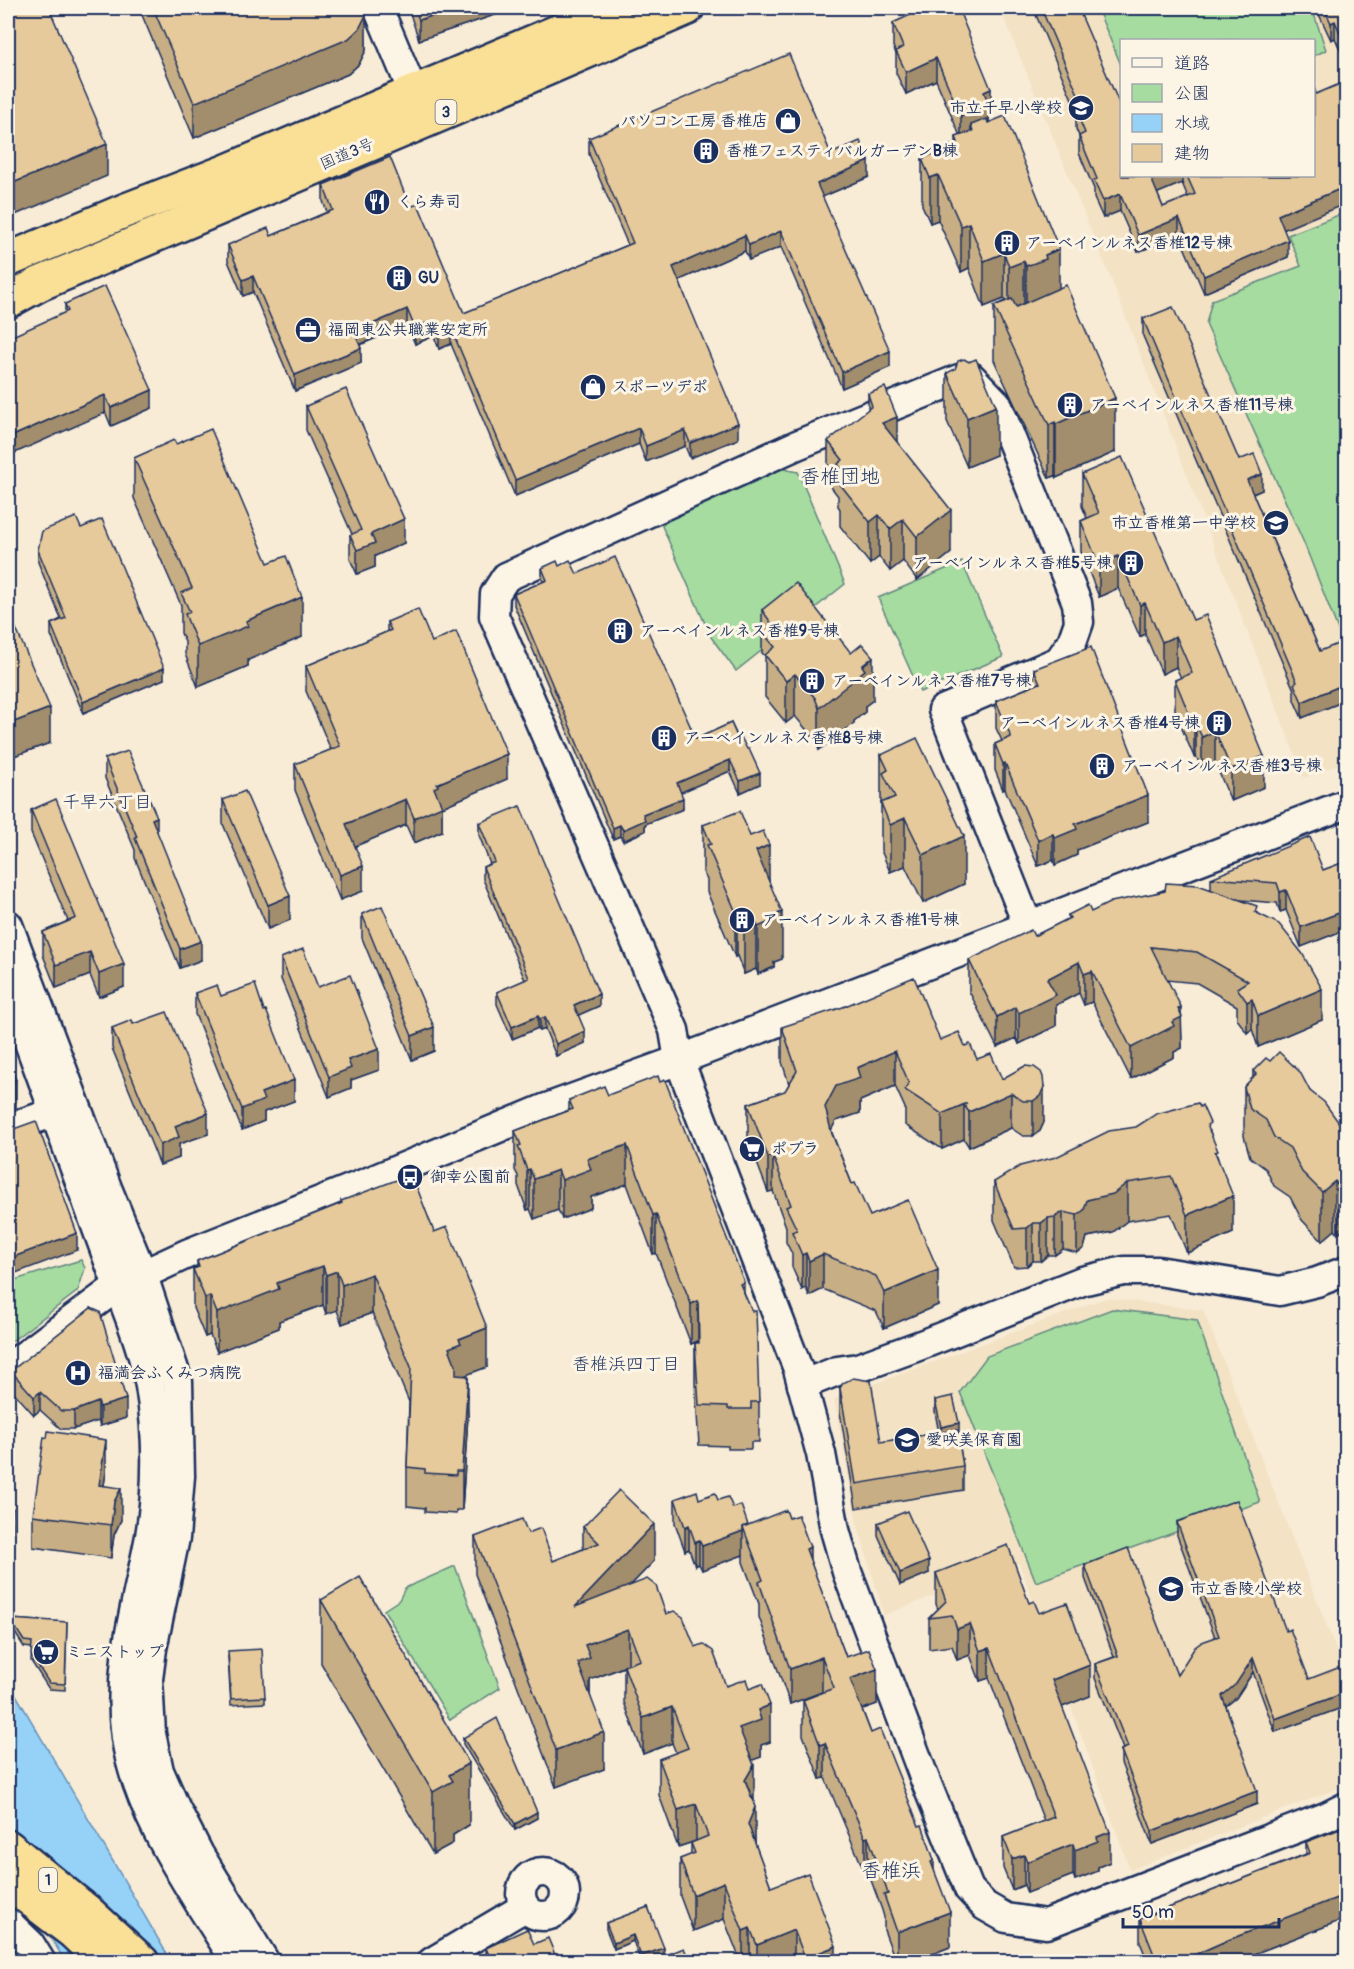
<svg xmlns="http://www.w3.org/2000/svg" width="1354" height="1969" font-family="Pangolin,'Klee One',sans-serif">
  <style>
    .built { fill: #f3e2c4; fill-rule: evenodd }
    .green { fill: #a6dca0; stroke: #60867f; stroke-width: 1.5 }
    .water { fill: #96d2f7; stroke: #6591ba; stroke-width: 1.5 }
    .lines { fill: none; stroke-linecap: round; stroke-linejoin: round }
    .minor-casing { stroke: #1b2f5e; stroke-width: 33 }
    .highway-casing { stroke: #1b2f5e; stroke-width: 38 }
    .minor { stroke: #fcf5e5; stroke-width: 28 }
    .highway { stroke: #fadf96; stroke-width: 33 }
    .wall { fill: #c7ae85; stroke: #1b2f5e; stroke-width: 1.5; fill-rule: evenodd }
    .shaded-wall { fill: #a28d6c; stroke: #1b2f5e; stroke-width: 1.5 }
    .building { fill: #e7ca9b; stroke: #1b2f5e; stroke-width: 1.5 }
    .labels { text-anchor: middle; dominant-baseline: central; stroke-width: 6; stroke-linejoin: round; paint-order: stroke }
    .shield { fill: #fcf5e5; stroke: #5e6a86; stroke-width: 1.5 }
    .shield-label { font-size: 15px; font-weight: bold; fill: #1b2f5e }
    .poi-label { font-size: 16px; font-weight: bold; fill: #1b2f5e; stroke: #fcf5e5; text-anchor: start }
    .street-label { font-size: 16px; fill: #1b2f5e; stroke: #fcf5e5 }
    .neighbourhood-label { font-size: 18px; fill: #1b2f5e; stroke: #fcf5e5 }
    .quarter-label { font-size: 20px; fill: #1b2f5e; stroke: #fcf5e5 }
  </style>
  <rect width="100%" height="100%" fill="#f8ecd6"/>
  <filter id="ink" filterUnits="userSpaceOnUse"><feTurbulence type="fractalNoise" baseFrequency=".0167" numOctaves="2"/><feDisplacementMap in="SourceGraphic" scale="12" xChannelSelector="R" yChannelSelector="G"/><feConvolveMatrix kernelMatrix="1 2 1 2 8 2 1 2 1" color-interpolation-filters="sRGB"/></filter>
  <g filter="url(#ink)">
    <g class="built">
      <path d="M1000 8H1346V761L1304 778 1113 284ZM1122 40H1314V176H1122Z"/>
      <path d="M1106 1298 1203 1310 1346 1675V1785L1130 1870 1019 1563 884 1615 857 1523 834 1399Z"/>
    </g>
    <g class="green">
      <path d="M1097 8H1312L1326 50 1314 56V40H1122L1121 65Z"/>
      <path d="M1346 212V650L1304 543 1206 324 1212 300 1301 266 1288 235Z"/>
      <path d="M779 468 798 472 845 584 736 671 711 637 662 526 669 514Z"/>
      <path d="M962 562 1003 657 920 692 878 598Z"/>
      <path d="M81 1260 85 1268 78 1291 8 1344V1282Z"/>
      <path d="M1112 1309 1197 1320 1260 1502 1036 1582 960 1392 987 1356Z"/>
      <path d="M455 1566 500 1688 450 1720 384 1610 399 1600 405 1588Z"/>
    </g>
    <path class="water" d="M8 1681 171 1961H65L8 1867Z"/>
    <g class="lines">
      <defs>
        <g id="minor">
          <path d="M378 8 413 92"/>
          <path d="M8 925 107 1188 142 1273 178 1382 180 1476 175 1538 152 1649 148 1679 151 1734 159 1771 175 1807 199 1854 265 1962"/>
          <path d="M1028 926 943 710 1059 661 1072 642 1079 622 1077 603 997 404 971 377 959 379 797 445 506 577 495 594 494 616 674 1030 679 1060 798 1369 821 1454 835 1530 847 1572 924 1777 969 1889 985 1906 1006 1918 1046 1924 1326 1817 1346 1807"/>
          <path d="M8 985 118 1286C130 1318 144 1352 150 1386 158 1434 158 1487 150 1536 137 1605 116 1666 126 1738 138 1818 195 1894 236 1962"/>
          <path d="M8 1128 56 1112"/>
          <path d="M8 1368 118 1286 189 1253 368 1182 544 1109 679 1060 1346 804"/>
          <path d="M802 1385 837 1371 858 1368 921 1345 1082 1281 1124 1271H1158L1280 1291 1317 1282 1346 1271"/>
          <circle cx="543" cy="1894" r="22"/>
          <path d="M8 1923 30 1944 41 1962"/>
          <path d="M432 1962 525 1907"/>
        </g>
        <g id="highway">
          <path d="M8 260 124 211 225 172 614 8"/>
          <path d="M8 301 39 284 453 109 687 8"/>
          <path d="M8 1847 89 1913 142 1962"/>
          <path d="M8 1882 73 1932 105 1962"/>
        </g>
      </defs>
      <use href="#minor" class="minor-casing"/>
      <use href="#highway" class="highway-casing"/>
      <use href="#minor" class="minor"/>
      <use href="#highway" class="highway"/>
    </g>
    <g class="wall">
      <path d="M139 8H365L366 50 359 64 348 74 194 138Z"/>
      <path d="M408 8H516L419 40Z"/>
      <path d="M906 8H958L991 112H989V123L1059 289 1115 452 1056 478 1055 476 1049 478 994 360V306L1005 301 1004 299 984 307 969 268 961 272 938 220 930 223 922 205V159L932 155V153L956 143V137L960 136 936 80 906 94 896 73V54L893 46V23L909 16Z"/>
      <path d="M1033 8H1078L1122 176H1314L1284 230 1288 257 1204 293 1179 235 1138 252 1120 211 1103 218 1094 198V189L1079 153V136L1076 129V111H1077ZM1182 183 1188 197 1163 207 1157 193Z"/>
      <path d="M1316 8H1347V66L1335 38 1331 40Z"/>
      <path d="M589 138 831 154 869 177 822 197 890 367 842 388 781 247 749 260 745 251 679 280 738 439 690 458 685 446 646 462 639 444 515 496 451 344 439 349 434 336 415 344 407 325 360 345 361 363 295 391 253 292 243 296 228 261V245L271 236 327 212 323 201V185L410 207 464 313 628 245 589 154Z"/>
      <path d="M65 304 152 408 111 426 65 312Z"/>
      <path d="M1143 319 1239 460 1262 490 1253 494 1320 651 1347 659V700L1302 718 1294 700V690L1143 336Z"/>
      <path d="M947 373 996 455 967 467 947 421Z"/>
      <path d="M868 394 897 442 951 553 917 580 903 561 890 571 879 557 870 564 840 526V509L838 506V496L828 483V441L868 410Z"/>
      <path d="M306 406 404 543 375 556V567L357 574 350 559V535L352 534 306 430Z"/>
      <path d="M176 444 268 563 302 637 248 660V666L198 687 185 654V642L181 633V605L134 498V458Z"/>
      <path d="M1082 474 1264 787 1231 801 1215 763 1202 769 1196 756 1194 757 1175 712V680L1181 678 1176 667 1162 674 1145 634 1140 637 1118 588 1099 597 1081 552V521L1087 518 1082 506Z"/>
      <path d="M81 528 164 679 83 713 51 635V624L61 619 38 562V550Z"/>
      <path d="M559 566 577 574 696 739 731 723 760 784 740 793 730 771 681 792 683 809 645 824V831L623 841 620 836 613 839 514 605V594L543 582 542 579V568Z"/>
      <path d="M8 610 50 743 14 756 8 740Z"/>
      <path d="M762 610 873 700 865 706V712L854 721V723L819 750 815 740 795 716 786 723 765 697V656L762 653Z"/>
      <path d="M387 622 432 642 507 779 442 807V831L414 843 406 825 355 846 363 891 340 900 295 790V764L331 750 306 691V666L387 632Z"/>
      <path d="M1034 669 1148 822 1077 850V855L1055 865 1053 860 1038 866 1005 789 1003 790 995 770V744L1002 741 996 728V701L1034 685Z"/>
      <path d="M881 755 964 884 923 903 905 866 890 872 881 850Z"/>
      <path d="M105 759 157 833 201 960 180 968 135 858V850L105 778Z"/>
      <path d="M223 800 290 920 268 929 223 824Z"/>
      <path d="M31 810 124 987 99 997 90 975 56 988 43 955V932L68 921 31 833Z"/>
      <path d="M479 823 599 1006 578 1015 585 1043 556 1056 545 1029 540 1031 538 1028 512 1039 497 1004V992L525 980 483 879V867L490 864 479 835Z"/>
      <path d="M703 825 769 880 782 959 774 962V967L758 974 756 969 744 974 737 956 735 957 707 892V880L703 872Z"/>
      <path d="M1347 861V929L1301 947 1286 910 1280 912 1277 903 1240 900 1257 913 1322 1020 1258 1047 1252 1029 1247 1033 1237 1019V1006L1197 983 1167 980 1181 1016 1182 1048 1174 1052V1057L1131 1079 1092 1002 1084 1005 1079 993 1056 1005V1026L1019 1044 1016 1038 997 1047 969 991V960L1034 936 1068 919V915L1091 912 1211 889V878L1323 870Z"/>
      <path d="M362 914 434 1051 412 1060 362 938Z"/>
      <path d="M281 958 318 987 379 1070 351 1080V1088L329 1097 281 979Z"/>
      <path d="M195 993 221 996 294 1101 264 1112V1121L242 1130 195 1014Z"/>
      <path d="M133 1024 208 1134 179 1144V1158L160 1165 112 1048V1028Z"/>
      <path d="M782 1027 940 1040 965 1046 977 1059 1002 1079 1025 1066 1044 1122 1040 1131 1033 1136H1023L1011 1128 969 1147 964 1139 942 1149 905 1125V1108L895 1086 860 1101V1113L836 1121 831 1130 852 1184 870 1216 938 1305 884 1328 876 1311 823 1289 809 1296 806 1288 802 1290 792 1267V1254L786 1242V1227L773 1191 768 1192 748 1139V1104L785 1091 789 1084 782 1062Z"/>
      <path d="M1270 1061 1310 1091 1347 1134V1227L1338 1234 1335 1230 1322 1241 1302 1220 1290 1197 1274 1186 1266 1169 1250 1157 1244 1136V1087L1253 1078V1071Z"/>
      <path d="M1347 1078V1102L1345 1099V1079Z"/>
      <path d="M608 1095 744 1293 759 1402V1442H751V1449H728V1446L699 1445 695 1383V1343H698V1341L691 1344 656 1253 653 1254 627 1184 591 1197V1208L562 1219 558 1210 534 1219 530 1209 527 1210 518 1185V1176L515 1170V1131L569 1110V1100Z"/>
      <path d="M1210 1131 1218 1159 1233 1233 1187 1253 1171 1214 1127 1221 1113 1232 1087 1237 1084 1248 1077 1253 1063 1249 1055 1255H1048L1041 1261H1033L1027 1266 1014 1267 994 1220V1182Z"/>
      <path d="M341 1201 487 1367 465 1375 468 1415 462 1510H456V1514L425 1512V1508L407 1506V1467L409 1402 372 1313 342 1324 337 1310 326 1314 323 1305 279 1321V1328L217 1352 210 1335 205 1337 193 1308V1269L197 1267V1261L341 1203Z"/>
      <path d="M1347 1250V1332L1343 1313V1251Z"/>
      <path d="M91 1308 126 1418 100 1426 98 1421 74 1429H61L40 1410 34 1415 11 1389V1371Z"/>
      <path d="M840 1388 881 1442 939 1433 935 1412V1400L959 1435 958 1436 963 1466V1490L856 1508 840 1412Z"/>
      <path d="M106 1472 104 1485 121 1520 114 1535 111 1558 33 1547V1515Z"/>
      <path d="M675 1499H699L718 1500 733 1508 748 1525 789 1518 810 1561 846 1657 877 1704 862 1709 871 1733 934 1871 950 1947 911 1962H896L884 1930V1917L882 1910 868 1872 865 1873 825 1778 820 1779 803 1735V1700L822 1693V1692L790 1704 759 1617V1604L743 1562V1555L702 1570 699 1564 695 1566 689 1549 685 1551 675 1523Z"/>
      <path d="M1177 1522 1286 1631 1309 1679 1347 1677V1706L1275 1732 1253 1672 1236 1698 1226 1706 1257 1804 1152 1844 1121 1763V1750L1123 1749 1095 1678V1664L1114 1657 1085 1578V1565L1177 1675 1215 1637 1177 1535Z"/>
      <path d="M878 1523 929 1573 900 1585 878 1535Z"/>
      <path d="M583 1527 654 1561 631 1585 666 1614 695 1647 770 1742 761 1745V1757L752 1760 755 1844 771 1887 836 1962H741L724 1919 693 1931 680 1896V1859L691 1855V1843L696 1841 678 1847 659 1795V1759L676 1753 672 1743 643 1754 624 1702V1667L590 1680V1695L604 1769 556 1787 475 1574V1537L528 1533 553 1561 583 1549Z"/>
      <path d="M936 1573 1029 1603 1039 1613 1090 1696 1062 1707 1110 1862 1098 1867V1871L1075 1880 1073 1875 1027 1893 1024 1885 1012 1890 1003 1868V1837L1044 1821 989 1678 980 1681 970 1655 957 1660 952 1646 929 1649V1618L938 1609 936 1604Z"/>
      <path d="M321 1600 469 1825 453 1835V1843L433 1854 321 1663Z"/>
      <path d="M10 1619 40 1621 67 1622 65 1690 49 1689 31 1661 32 1648 24 1647 10 1625Z"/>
      <path d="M228 1657 265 1697V1703L231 1705Z"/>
      <path d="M463 1738 537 1818 515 1830 463 1744Z"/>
      <path d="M1347 1839V1918L1233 1962H1148L1140 1942V1919L1306 1854V1842L1344 1840Z"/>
      <path d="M648 1907 664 1954 644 1962H641L633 1941 614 1949 606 1929V1923Z"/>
      <path d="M534 1944 558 1962H486V1948Z"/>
    </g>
    <g class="shaded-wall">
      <path d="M456 8H516L419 40V20Z"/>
      <path d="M366 15V50L359 64 348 74 194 138V103Z"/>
      <path d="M1335 21V38L1331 40V23Z"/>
      <path d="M936 58V80L906 94V72Z"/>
      <path d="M991 89V112H989V127L973 131 971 125V135L961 139V116L984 92Z"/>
      <path d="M1347 129V146L1343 131Z"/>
      <path d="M107 144V176L8 218V185Z"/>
      <path d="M1347 149V178L1342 162 1345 150Z"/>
      <path d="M869 161V177L817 199V184Z"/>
      <path d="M938 175V220L930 223V178Z"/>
      <path d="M1158 176H1182V183L1151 196V178Z"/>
      <path d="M1347 186V203L1278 232V215Z"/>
      <path d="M1120 194V211L1103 218V201Z"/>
      <path d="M1179 218V235L1138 252V235Z"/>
      <path d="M969 223V268L961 272V226Z"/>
      <path d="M781 231V247L749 260V245Z"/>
      <path d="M745 235V251L673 283V267Z"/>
      <path d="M1288 240V257L1204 293V276Z"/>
      <path d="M1059 249V295L1026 312V266L1045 255Z"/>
      <path d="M1004 253V299L984 307V261Z"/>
      <path d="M1024 261V306L1009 312V267Z"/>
      <path d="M253 276V292L243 296V280Z"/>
      <path d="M407 309V325L354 347V332Z"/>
      <path d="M434 320V336L415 344V328Z"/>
      <path d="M451 328V344L439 349V333Z"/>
      <path d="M361 348V363L295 391V375Z"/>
      <path d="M890 351V367L842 388V372Z"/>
      <path d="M152 390V408L111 426V408Z"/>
      <path d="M105 395V413L8 456V438Z"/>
      <path d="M1115 398V452L1056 478V424Z"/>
      <path d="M996 406V455L967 467V418Z"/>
      <path d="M897 417V459L882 423Z"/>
      <path d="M1055 422V476L1049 478V425Z"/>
      <path d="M738 423V439L690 458V443Z"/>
      <path d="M639 428V444L515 496V480Z"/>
      <path d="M685 430V446L646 462V446Z"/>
      <path d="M1262 474V490L1247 496V480Z"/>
      <path d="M951 510V553L917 580V537Z"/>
      <path d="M879 515V557L870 564V522Z"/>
      <path d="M404 519V543L375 556V567L357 574V550L371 534Z"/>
      <path d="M903 519V561L890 571V529Z"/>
      <path d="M1118 556V588L1099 597V565Z"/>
      <path d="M302 597V637L248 660V666L198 687V646L246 621Z"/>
      <path d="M1145 603V634L1140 637V605Z"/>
      <path d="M1176 636V667L1162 674V642Z"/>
      <path d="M873 657V700L865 706V712L854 721V723L819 750V708L853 679 862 666Z"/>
      <path d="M164 668V679L83 713V702Z"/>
      <path d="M795 674V716L786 723V681Z"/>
      <path d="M1347 683V700L1302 718V702Z"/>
      <path d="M50 708V743L14 756V722Z"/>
      <path d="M1196 725V756L1194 757V726Z"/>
      <path d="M1215 731V763L1202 769V737Z"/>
      <path d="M507 754V779L442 807V831L414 843V818L437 784Z"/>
      <path d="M1264 756V787L1231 801V769Z"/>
      <path d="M730 760V771L677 794V783Z"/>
      <path d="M1005 763V789L1003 790V764Z"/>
      <path d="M760 773V784L740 793V781Z"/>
      <path d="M1148 795V822L1077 850V855L1055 865V838L1075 824Z"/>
      <path d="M683 798V809L645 824V831L623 841V830L643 814Z"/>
      <path d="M406 799V825L346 850V824Z"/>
      <path d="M157 817V836L152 819Z"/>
      <path d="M905 818V866L890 872V825Z"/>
      <path d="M620 825V836L613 839V828Z"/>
      <path d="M1053 834V860L1038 866V840Z"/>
      <path d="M964 836V884L923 903V855Z"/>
      <path d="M769 845V892L756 851Z"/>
      <path d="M363 866V891L340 900V875Z"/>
      <path d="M1286 890V910L1280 912V892Z"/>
      <path d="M290 896V920L268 929V905Z"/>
      <path d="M737 909V956L735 957V910Z"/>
      <path d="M1347 910V929L1301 947V927Z"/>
      <path d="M782 912V959L774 962V967L758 974V927L772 916Z"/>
      <path d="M756 922V969L744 974V927Z"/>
      <path d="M201 941V960L180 968V949Z"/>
      <path d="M90 952V975L56 988V965Z"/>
      <path d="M1079 962V993L1056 1005V1026L1019 1044V1013L1047 979Z"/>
      <path d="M124 964V987L99 997V974Z"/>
      <path d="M1092 971V1002L1084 1005V974Z"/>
      <path d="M1322 989V1020L1258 1047V1016Z"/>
      <path d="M599 994V1006L574 1017V1005Z"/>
      <path d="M1252 999V1029L1247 1033V1002Z"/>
      <path d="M1016 1007V1038L997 1047V1017Z"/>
      <path d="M1181 1007 1182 1048 1174 1052V1057L1131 1079V1048L1172 1022 1178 1009Z"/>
      <path d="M538 1016V1028L512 1039V1027Z"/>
      <path d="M545 1017V1029L540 1031V1019Z"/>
      <path d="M434 1027V1051L412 1060V1036Z"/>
      <path d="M585 1031V1043L556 1056V1044Z"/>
      <path d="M379 1049V1070L351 1080V1088L329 1097V1077L348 1060Z"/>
      <path d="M895 1051V1086L860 1101V1113L836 1121 825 1142V1107L836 1086 857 1068Z"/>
      <path d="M16 1080V1108L8 1112V1083Z"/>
      <path d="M294 1080V1101L264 1112V1121L242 1130V1109L261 1093Z"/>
      <path d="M1044 1087V1122L1040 1131 1033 1136V1101Z"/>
      <path d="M1011 1093V1128L969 1147V1112Z"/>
      <path d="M967 1103 964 1105V1139L942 1149V1114Z"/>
      <path d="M208 1113V1134L179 1144V1158L160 1165V1145L175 1126Z"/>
      <path d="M627 1145V1184L591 1197V1208L562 1219V1180L587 1159Z"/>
      <path d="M773 1156V1191L768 1192V1157Z"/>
      <path d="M530 1169V1209L527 1210V1170Z"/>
      <path d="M558 1170V1210L534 1219V1179Z"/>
      <path d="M1347 1178V1227L1338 1234V1185Z"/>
      <path d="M1335 1181V1230L1322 1241V1192Z"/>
      <path d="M1127 1183V1221L1113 1232 1087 1237 1084 1248 1077 1253V1215L1087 1200Z"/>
      <path d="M1233 1196V1233L1187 1253V1215Z"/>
      <path d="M1063 1212V1249L1055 1255V1217Z"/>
      <path d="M656 1214V1253L653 1254V1215Z"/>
      <path d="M1048 1218V1255L1041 1261V1223Z"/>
      <path d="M1033 1223V1261L1027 1266V1228Z"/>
      <path d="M77 1233V1250L8 1276V1259Z"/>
      <path d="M806 1253V1288L802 1290V1255Z"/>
      <path d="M823 1254V1289L809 1296V1261Z"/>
      <path d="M323 1266V1305L279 1321V1328L217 1352V1313L277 1283Z"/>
      <path d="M938 1270V1305L884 1328V1293Z"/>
      <path d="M337 1271V1310L326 1314V1275Z"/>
      <path d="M372 1274V1313L342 1324V1285Z"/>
      <path d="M744 1282V1322L740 1284Z"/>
      <path d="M210 1296V1335L205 1337V1298Z"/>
      <path d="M698 1301V1341L691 1344V1304Z"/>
      <path d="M487 1328V1367L461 1377 449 1387V1348L459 1339Z"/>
      <path d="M468 1376V1415L462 1510V1471Z"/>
      <path d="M40 1392V1410L34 1415V1397Z"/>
      <path d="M126 1399V1418L100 1426V1407Z"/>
      <path d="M98 1402V1421L74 1429V1411Z"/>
      <path d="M959 1423V1435L941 1439V1427Z"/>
      <path d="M106 1440V1472L99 1517V1485Z"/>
      <path d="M121 1488V1520L114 1535 111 1558V1525L114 1502Z"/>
      <path d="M13 1509V1533L8 1537V1513Z"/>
      <path d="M654 1524V1561L575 1643V1607Z"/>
      <path d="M689 1525V1549L685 1551V1527Z"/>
      <path d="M743 1531V1555L702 1570V1546Z"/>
      <path d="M699 1540V1564L695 1566V1542Z"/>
      <path d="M810 1547V1582L806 1549Z"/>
      <path d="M929 1561V1573L900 1585V1573Z"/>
      <path d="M970 1624V1655L957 1660V1629Z"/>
      <path d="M628 1629V1665L590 1680V1695L578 1700V1663L585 1645Z"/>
      <path d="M989 1648V1678L980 1681V1651Z"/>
      <path d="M822 1657V1692L790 1704V1669Z"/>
      <path d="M1253 1658V1672L1236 1698 1222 1709V1696Z"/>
      <path d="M1090 1665V1696L1052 1711V1680Z"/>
      <path d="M877 1669V1704L850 1714V1679Z"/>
      <path d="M1347 1692V1706L1275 1732V1719Z"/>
      <path d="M770 1705V1742L761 1745V1757L739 1765V1728L758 1710Z"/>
      <path d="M672 1707V1743L643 1754V1718Z"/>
      <path d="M604 1732V1769L556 1787V1750Z"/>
      <path d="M825 1743V1778L820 1779V1745Z"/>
      <path d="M469 1763V1825L453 1835V1843L433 1854V1792L449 1775Z"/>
      <path d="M754 1765V1802L745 1780Z"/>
      <path d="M1257 1791V1804L1152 1844V1831Z"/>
      <path d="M696 1804V1841L678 1847V1810Z"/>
      <path d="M755 1807V1844L748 1824Z"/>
      <path d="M537 1812V1818L515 1830V1824Z"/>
      <path d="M1110 1832V1862L1098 1867V1871L1075 1880V1850L1097 1837Z"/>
      <path d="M868 1837V1872L865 1873V1838Z"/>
      <path d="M1073 1844V1875L1027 1893V1862Z"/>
      <path d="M1024 1855V1885L1012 1890V1859Z"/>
      <path d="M934 1860V1895L931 1862Z"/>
      <path d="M724 1882V1919L693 1931V1895Z"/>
      <path d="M1347 1894V1918L1233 1962H1178L1228 1940Z"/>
      <path d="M950 1912V1947L911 1962H897V1932Z"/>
      <path d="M750 1928V1962H743V1931Z"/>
      <path d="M794 1930V1962H757V1945Z"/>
      <path d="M633 1935V1941L614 1949V1943Z"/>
      <path d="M836 1946V1962H805V1958Z"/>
      <path d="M664 1948V1954L644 1962H641V1956Z"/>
    </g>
    <g class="building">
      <path d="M8 8H49L107 144 8 185Z"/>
      <path d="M153 8H365L366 15 359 29 348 39 194 103Z"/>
      <path d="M415 8H456L419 20Z"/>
      <path d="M915 8H958L991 89 984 92 989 105 961 116 936 58 906 72 896 51 903 47 893 23 917 12Z"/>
      <path d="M1041 8H1078L1122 110V176H1158L1151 178 1163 207 1195 194 1187 176H1314V87L1316 94 1347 81V129L1343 131 1347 140V149L1345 150 1347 154V161L1342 162 1347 174V186L1278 215 1288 240 1204 276 1179 218 1138 235 1120 194 1103 201 1094 181 1097 179 1079 136 1085 133 1076 111 1084 108Z"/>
      <path d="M1324 8H1347V49L1335 21 1331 23Z"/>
      <path d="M789 54 831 154 860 141 869 161 817 184 890 351 842 372 781 231 749 245 745 235 673 267 738 423 690 443 685 430 646 446 639 428 515 480 451 328 439 333 434 320 415 328 407 309 354 332 361 348 295 375 253 276 243 280 228 245 268 228 271 236 333 210 323 185 390 157 410 207 418 204 464 313 633 243 589 138Z"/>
      <path d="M1005 116 1059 249 1045 255 1046 259 1026 266 1024 261 1009 267 1004 253 984 261 969 223 961 226 938 175 930 178 922 159 933 154 932 153 958 142 956 137 973 131 971 125 987 119 988 123Z"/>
      <path d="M1066 285 1115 398 1056 424 1055 422 1049 425 994 306 1012 299 1016 307Z"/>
      <path d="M105 286 152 390 111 408 105 395 8 438V338L68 311 65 304Z"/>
      <path d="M1173 307 1239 460 1254 454 1262 474 1247 480 1320 651 1340 643 1347 659V683L1302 702 1294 684 1297 682 1143 319Z"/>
      <path d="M964 359 969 362 976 359 996 406 967 418 947 373 955 369 958 361Z"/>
      <path d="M885 387 897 417 882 423 951 510 917 537 903 519 890 529 879 515 870 522 840 484 848 477 838 464 843 460 828 441 872 406 868 394Z"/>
      <path d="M346 389 404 519 371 534 375 543 357 550 350 535 361 530 306 406Z"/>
      <path d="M211 429 268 563 286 556 302 597 246 621 248 626 198 646 185 614 190 612 181 593 192 588 134 458 174 440 176 444Z"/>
      <path d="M1122 457 1193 620 1206 615 1264 756 1231 769 1215 731 1202 737 1196 725 1194 726 1175 680 1192 673 1176 636 1162 642 1145 603 1140 605 1118 556 1099 565 1081 521 1099 513 1082 474Z"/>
      <path d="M76 517 81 528 102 519 164 668 83 702 51 624 66 618 38 550 42 531Z"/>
      <path d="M615 557 696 739 731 723 738 739 741 737 747 749H749L760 773 740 781 730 760 677 783 683 798 643 814 645 820 623 830 620 825 613 828 514 594 547 580 542 568 557 561 559 566 570 560 577 574Z"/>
      <path d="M796 583 851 653 862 644 873 657 862 666 865 670 853 679 854 680 819 708 815 698 795 674 786 681 765 655 775 647 765 635 774 627 762 610Z"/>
      <path d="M418 609 432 642 456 631 507 754 437 784 438 786 434 788 442 806 414 818 406 799 346 824 363 866 340 875 295 764 340 746 306 666 391 630 387 622Z"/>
      <path d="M8 610 50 708 14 722 8 705Z"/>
      <path d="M1091 647 1148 795 1075 824 1077 829 1055 838 1053 834 1038 840 1005 763 1003 764 995 744 1011 737 996 701 1040 683 1034 669Z"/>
      <path d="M917 738 964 836 923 855 905 818 890 825 881 803 895 797 883 773 888 770 881 755Z"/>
      <path d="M128 751 157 817 152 819 201 941 180 949 135 838 137 837 105 759Z"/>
      <path d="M245 791 290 896 268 905 223 800Z"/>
      <path d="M56 799 124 964 99 974 90 952 56 965 43 932 76 918 31 810Z"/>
      <path d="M520 806 599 994 574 1005 585 1031 556 1044 545 1017 540 1019 538 1016 512 1027 497 992 529 978 483 867 495 862 479 823Z"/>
      <path d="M740 811 750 836 763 831 769 845 756 851 782 912 772 916 774 920 758 927 756 922 744 927 737 909 735 910 707 845 711 844 703 825Z"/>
      <path d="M1310 837 1323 870 1347 861V910L1301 927 1286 890 1280 892 1277 883 1211 878Z"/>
      <path d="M1166 883 1198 885 1257 906 1255 912 1279 924 1302 953 1322 989 1258 1016 1252 999 1247 1002 1237 988 1248 981 1197 952 1151 947 1181 1007 1178 1009 1182 1017 1172 1022 1174 1026 1131 1048 1092 971 1084 974 1079 962 1047 979 1056 995 1019 1013 1016 1007 997 1017 969 960 1031 930 1034 936 1070 918 1068 915 1088 905 1091 912 1111 902 1165 891Z"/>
      <path d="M382 906 434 1027 412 1036 362 914Z"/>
      <path d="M303 949 318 987 350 975 379 1049 348 1060 351 1068 329 1077 281 958Z"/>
      <path d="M914 977 940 1040 959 1032 965 1046 970 1044 977 1059 991 1054 1002 1079 1025 1066 1034 1067 1041 1072 1043 1077 1044 1087 1040 1096 1033 1101H1023L1011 1093 969 1112 964 1105 967 1103 942 1114 905 1090 909 1083 895 1051 857 1068 860 1078 836 1086 825 1107 832 1134 852 1184 855 1183 870 1216 908 1200 938 1270 884 1293 876 1276 823 1254 809 1261 806 1253 802 1255 792 1232 797 1230 786 1207 791 1205 773 1156 768 1157 748 1104 785 1091 797 1071 782 1027 843 1007Z"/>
      <path d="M255 984 264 1011 266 1010 294 1080 261 1093 264 1100 242 1109 195 993 217 985 221 996Z"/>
      <path d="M167 1012 208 1113 175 1126 179 1137 160 1145 112 1028 132 1020 133 1024Z"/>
      <path d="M1279 1052 1300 1072 1310 1091 1324 1102 1347 1134V1178L1338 1185 1335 1181 1322 1192 1302 1172 1290 1148 1274 1137 1266 1120 1250 1109 1244 1087 1256 1074 1253 1071 1266 1058 1270 1061Z"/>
      <path d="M8 1058 16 1080 8 1083Z"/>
      <path d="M658 1076 660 1082 665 1080 744 1282 740 1284 752 1311H756L759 1402H751V1409H728V1406L699 1405 695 1343H699L698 1301 691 1304 656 1214 653 1215 627 1145 587 1159 591 1169 562 1180 558 1170 534 1179 530 1169 527 1170 518 1146 521 1145 515 1131 573 1109 569 1100 604 1086 608 1095Z"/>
      <path d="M1198 1103 1200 1107 1202 1105 1210 1123 1207 1125 1218 1151 1215 1152 1233 1196 1187 1215 1171 1176 1127 1183 1113 1194 1087 1200 1084 1210 1077 1215 1063 1212 1055 1217 1048 1218 1041 1223H1033L1027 1228 1014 1229 994 1182 1020 1166 1056 1157 1109 1131 1136 1127 1156 1114Z"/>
      <path d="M36 1121 77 1233 8 1259V1131Z"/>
      <path d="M407 1176 409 1182 414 1180 434 1232 447 1227 487 1328 459 1339 461 1343 449 1348 456 1366V1375L468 1376 462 1471H456V1475L425 1473V1469L407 1467 411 1367 372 1274 342 1285 337 1271 326 1275 323 1266 277 1283 279 1289 217 1313 210 1296 205 1298 193 1269 199 1267 197 1261 342 1203 341 1201Z"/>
      <path d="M1347 1250V1270L1343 1251Z"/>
      <path d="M91 1308 100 1312 126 1399 100 1407 98 1402 74 1411H61L40 1392 34 1397 11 1371Z"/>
      <path d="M853 1378 871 1381 881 1442 957 1430 963 1466 856 1484 840 1388 843 1383Z"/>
      <path d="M953 1396 959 1423 941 1427 935 1400Z"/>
      <path d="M48 1431 106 1440 99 1485 121 1488 114 1502 111 1525 33 1515 44 1437 47 1438Z"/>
      <path d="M619 1490 654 1524 575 1607 647 1579 656 1586 666 1614 674 1611 683 1617 695 1647 703 1644 713 1651 726 1686 746 1679 749 1689 762 1684 770 1705 758 1710 761 1720 739 1728 754 1765 745 1780 755 1807 748 1824 771 1887 808 1873 836 1946 805 1958 794 1930 757 1945 750 1928 743 1931 724 1882 693 1895 680 1859 695 1853 691 1843 708 1836 696 1804 678 1810 659 1759 688 1748 672 1707 643 1718 624 1666 640 1660 628 1629 585 1645 590 1658 578 1663 604 1732 556 1750 475 1537 522 1519 528 1533 541 1528 553 1561 599 1543 583 1527Z"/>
      <path d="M697 1491 699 1499 715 1493 718 1500 728 1497 733 1508 741 1505 748 1525 743 1527V1531L702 1546 699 1540 695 1542 689 1525 685 1527 675 1499Z"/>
      <path d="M1237 1500 1286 1631 1290 1629 1309 1679 1343 1666 1347 1677V1692L1275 1719 1253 1658 1236 1684 1222 1696 1257 1791 1152 1831 1121 1750 1128 1747 1095 1664 1118 1656 1085 1565 1128 1548 1177 1675 1195 1647 1202 1642 1219 1636 1177 1522Z"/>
      <path d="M8 1501 13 1509 8 1513Z"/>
      <path d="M786 1510 789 1518 798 1515 810 1547 806 1549 846 1657 869 1649 877 1669 850 1679 871 1733 880 1729 919 1826 922 1825 934 1860 931 1862 950 1912 897 1932 884 1895 888 1894 882 1875 868 1837 865 1838 825 1743 820 1745 803 1700 834 1688 822 1657 790 1669 759 1582 763 1580 743 1527Z"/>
      <path d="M907 1511 929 1561 900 1573 878 1523Z"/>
      <path d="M1008 1545 1029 1603 1034 1601 1039 1613 1067 1603 1090 1665 1052 1680 1110 1832 1097 1837 1098 1841 1075 1850 1073 1844 1027 1862 1024 1855 1012 1859 1003 1837 1054 1817 989 1648 980 1651 970 1624 957 1629 952 1615 929 1618 946 1601 936 1573Z"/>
      <path d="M360 1577 469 1763 449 1775 453 1781 433 1792 321 1600Z"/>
      <path d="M10 1619 40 1621V1620L67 1622 65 1684 49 1683 31 1655 32 1642 24 1641Z"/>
      <path d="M262 1649 265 1697 231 1699 228 1651Z"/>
      <path d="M497 1718 537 1812 515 1824 463 1738Z"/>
      <path d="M1340 1829 1344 1840 1347 1839V1894L1228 1940 1178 1962H1157L1140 1919 1310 1853 1306 1842Z"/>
      <path d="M648 1907 664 1948 641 1956 633 1935 614 1943 606 1923Z"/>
      <path d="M527 1929 534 1944 548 1938 558 1962H492L486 1948Z"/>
      <path d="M684 1948 690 1962H672L669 1954Z"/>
    </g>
  </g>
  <defs>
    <symbol id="school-disc" viewBox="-11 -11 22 22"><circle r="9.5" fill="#1b2f5e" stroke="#fcf5e5"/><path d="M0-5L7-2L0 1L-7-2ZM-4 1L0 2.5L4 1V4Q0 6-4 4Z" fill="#fff"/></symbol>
    <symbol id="shop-disc" viewBox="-11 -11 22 22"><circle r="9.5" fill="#1b2f5e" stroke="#fcf5e5"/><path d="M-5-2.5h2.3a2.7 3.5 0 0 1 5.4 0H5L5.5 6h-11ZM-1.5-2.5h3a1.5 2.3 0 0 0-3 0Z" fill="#fff"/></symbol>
    <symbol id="building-disc" viewBox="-11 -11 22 22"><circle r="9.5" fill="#1b2f5e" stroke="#fcf5e5"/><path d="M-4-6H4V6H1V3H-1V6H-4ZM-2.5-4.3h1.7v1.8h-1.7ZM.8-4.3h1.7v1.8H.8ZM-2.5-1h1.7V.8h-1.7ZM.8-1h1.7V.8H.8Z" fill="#fff"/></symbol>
    <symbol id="restaurant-disc" viewBox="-11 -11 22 22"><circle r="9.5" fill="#1b2f5e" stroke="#fcf5e5"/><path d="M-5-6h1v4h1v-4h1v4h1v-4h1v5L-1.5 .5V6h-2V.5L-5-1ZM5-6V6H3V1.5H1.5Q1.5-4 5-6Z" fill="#fff"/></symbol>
    <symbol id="office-disc" viewBox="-11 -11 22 22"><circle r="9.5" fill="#1b2f5e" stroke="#fcf5e5"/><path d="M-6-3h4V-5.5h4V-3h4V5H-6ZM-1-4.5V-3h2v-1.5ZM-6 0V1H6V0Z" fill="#fff"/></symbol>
    <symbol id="supermarket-disc" viewBox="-11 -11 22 22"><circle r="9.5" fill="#1b2f5e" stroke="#fcf5e5"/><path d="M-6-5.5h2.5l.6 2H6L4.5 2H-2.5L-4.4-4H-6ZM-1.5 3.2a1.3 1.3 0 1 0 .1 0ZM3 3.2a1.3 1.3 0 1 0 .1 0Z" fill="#fff"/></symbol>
    <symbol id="bus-disc" viewBox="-11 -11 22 22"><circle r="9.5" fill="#1b2f5e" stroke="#fcf5e5"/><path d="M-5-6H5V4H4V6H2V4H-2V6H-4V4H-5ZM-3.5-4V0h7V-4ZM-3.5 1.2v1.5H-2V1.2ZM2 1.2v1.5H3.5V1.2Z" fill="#fff"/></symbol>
    <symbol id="hospital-disc" viewBox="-11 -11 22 22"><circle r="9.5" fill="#1b2f5e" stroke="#fcf5e5"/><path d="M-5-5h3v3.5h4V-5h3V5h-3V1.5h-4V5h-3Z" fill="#fff"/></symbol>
  </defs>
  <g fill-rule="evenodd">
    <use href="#school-disc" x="1066" y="93" width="30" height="30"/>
    <use href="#shop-disc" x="773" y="106" width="30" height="30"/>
    <use href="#building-disc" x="691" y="136" width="30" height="30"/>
    <use href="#restaurant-disc" x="362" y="187" width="30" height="30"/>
    <use href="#building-disc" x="992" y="228" width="30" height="30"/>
    <use href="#building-disc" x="384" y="263" width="30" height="30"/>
    <use href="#office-disc" x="293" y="315" width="30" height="30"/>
    <use href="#shop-disc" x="578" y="372" width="30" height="30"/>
    <use href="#building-disc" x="1055" y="390" width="30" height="30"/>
    <use href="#school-disc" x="1261" y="508" width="30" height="30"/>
    <use href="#building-disc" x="1116" y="548" width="30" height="30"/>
    <use href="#building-disc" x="605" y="616" width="30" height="30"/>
    <use href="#building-disc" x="797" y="666" width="30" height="30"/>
    <use href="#building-disc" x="1204" y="708" width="30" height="30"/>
    <use href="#building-disc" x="649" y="723" width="30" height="30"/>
    <use href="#building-disc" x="1087" y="751" width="30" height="30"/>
    <use href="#building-disc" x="727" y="905" width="30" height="30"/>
    <use href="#supermarket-disc" x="737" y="1134" width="30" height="30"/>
    <use href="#bus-disc" x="395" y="1162" width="30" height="30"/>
    <use href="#hospital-disc" x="63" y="1358" width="30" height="30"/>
    <use href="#school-disc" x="892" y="1425" width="30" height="30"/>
    <use href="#school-disc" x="1156" y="1574" width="30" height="30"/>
    <use href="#supermarket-disc" x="31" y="1637" width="30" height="30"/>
  </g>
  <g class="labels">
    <g class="shield">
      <rect x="435.5" y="100" width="21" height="24" rx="4.5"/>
      <rect x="39" y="1868" width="18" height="24" rx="4.5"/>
    </g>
    <g class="shield-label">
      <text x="446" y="112">3</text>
      <text x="48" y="1880">1</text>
    </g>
    <g class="poi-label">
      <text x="1062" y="108" text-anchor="end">市立千早小学校</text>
      <text x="768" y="121" text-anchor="end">パソコン工房 香椎店</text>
      <text x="726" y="151">香椎フェスティバルガーデンB棟</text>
      <text x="397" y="202">くら寿司</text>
      <text x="1026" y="243">アーベインルネス香椎12号棟</text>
      <text x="418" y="278">GU</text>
      <text x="328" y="330">福岡東公共職業安定所</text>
      <text x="612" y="387">スポーツデポ</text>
      <text x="1090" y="405">アーベインルネス香椎11号棟</text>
      <text x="1256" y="523" text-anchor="end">市立香椎第一中学校</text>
      <text x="1112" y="563" text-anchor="end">アーベインルネス香椎5号棟</text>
      <text x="640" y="631">アーベインルネス香椎9号棟</text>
      <text x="832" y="681">アーベインルネス香椎7号棟</text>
      <text x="1200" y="723" text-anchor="end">アーベインルネス香椎4号棟</text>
      <text x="684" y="738">アーベインルネス香椎8号棟</text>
      <text x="1122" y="766">アーベインルネス香椎3号棟</text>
      <text x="762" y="920">アーベインルネス香椎1号棟</text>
      <text x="771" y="1149">ポプラ</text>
      <text x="430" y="1177">御幸公園前</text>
      <text x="98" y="1373">福満会ふくみつ病院</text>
      <text x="926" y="1440">愛咲美保育園</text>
      <text x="1190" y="1589">市立香陵小学校</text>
      <text x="66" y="1652">ミニストップ</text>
    </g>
    <g class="street-label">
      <text transform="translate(347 154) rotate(-23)">国道3号</text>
    </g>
    <g class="neighbourhood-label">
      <text x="107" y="802">千早六丁目</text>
      <text x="626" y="1364">香椎浜四丁目</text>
    </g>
    <g class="quarter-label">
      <text x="840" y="476">香椎団地</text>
      <text x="891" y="1870">香椎浜</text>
    </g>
  </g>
  <rect width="1354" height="1969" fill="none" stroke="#fcf5e5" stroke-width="30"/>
  <rect x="15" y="15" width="1324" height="1939" fill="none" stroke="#1b2f5e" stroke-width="2" filter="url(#ink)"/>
  <rect x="1120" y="39" width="195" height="138" fill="#fcf5e5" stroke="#a2a6af" stroke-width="1.5"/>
  <rect x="1132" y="58" width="30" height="9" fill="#fcf5e5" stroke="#a2a6af" stroke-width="1.5"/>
  <text x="1174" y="69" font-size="18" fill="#1b2f5e">道路</text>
  <rect x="1132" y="84" width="30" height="18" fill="#a6dca0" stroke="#a2a6af" stroke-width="1.5"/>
  <text x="1174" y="99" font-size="18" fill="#1b2f5e">公園</text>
  <rect x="1132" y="114" width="30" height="18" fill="#96d2f7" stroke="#a2a6af" stroke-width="1.5"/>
  <text x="1174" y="129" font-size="18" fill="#1b2f5e">水域</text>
  <rect x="1132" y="144" width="30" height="18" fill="#e7ca9b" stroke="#a2a6af" stroke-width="1.5"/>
  <text x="1174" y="159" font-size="18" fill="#1b2f5e">建物</text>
  <path d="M1123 1918v9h156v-9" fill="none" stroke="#1b2f5e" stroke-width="3"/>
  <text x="1132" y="1918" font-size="18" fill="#1b2f5e" stroke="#fcf5e5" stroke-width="4.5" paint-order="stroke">50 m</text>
</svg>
